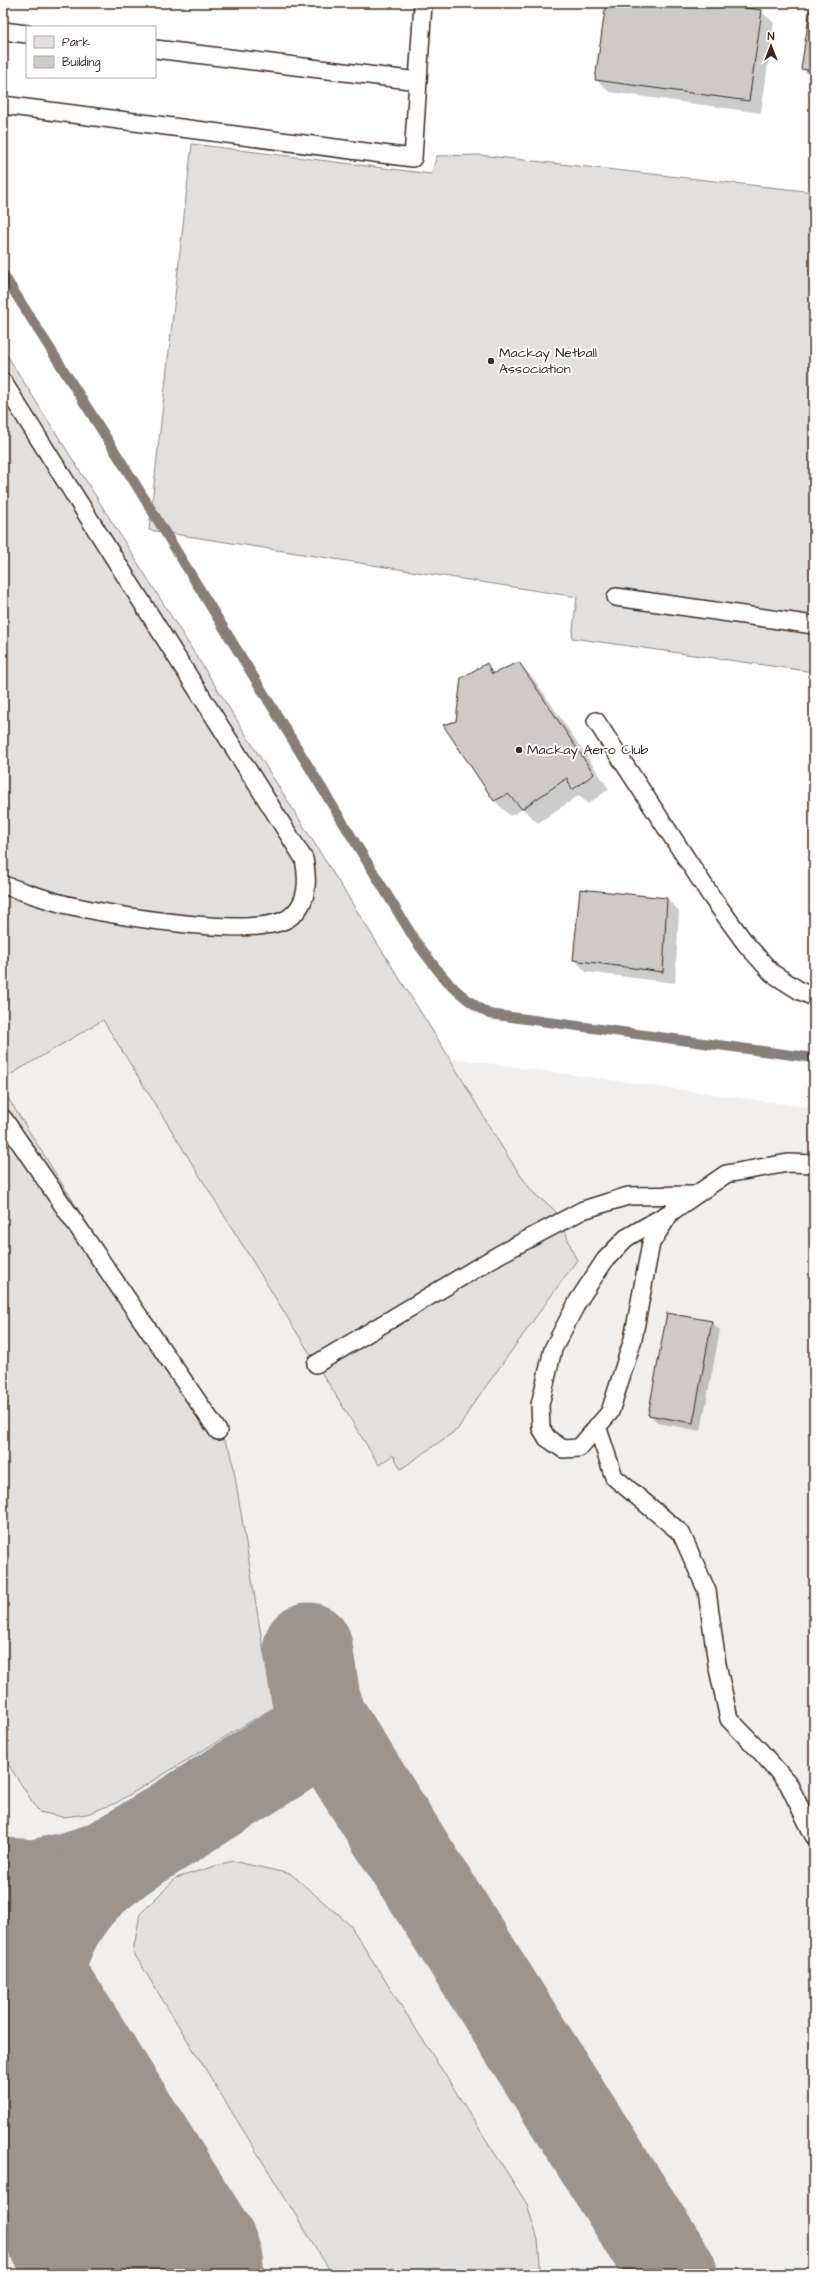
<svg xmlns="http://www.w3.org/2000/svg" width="817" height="2277" font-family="'Architects Daughter',sans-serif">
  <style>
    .built { fill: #f1efee }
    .green { fill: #e2e0de; stroke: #8e857e }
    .shadow { fill: #0003 }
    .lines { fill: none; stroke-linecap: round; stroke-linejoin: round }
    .stream { stroke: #887e77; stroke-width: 10 }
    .taxiway { stroke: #9d948e; stroke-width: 89 }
    .runway { stroke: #9d948e; stroke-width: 222 }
    .building { fill: #cfcac7; stroke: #3b2a1e }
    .service-casing { stroke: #3b2a1e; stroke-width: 20 }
    .service { stroke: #fff; stroke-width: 17 }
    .poi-dot { fill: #3b2a1e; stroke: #fff; stroke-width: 1.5 }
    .labels { text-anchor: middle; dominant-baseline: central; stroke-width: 4; stroke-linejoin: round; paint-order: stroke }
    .poi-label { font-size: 14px; fill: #3b2a1e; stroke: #fff; text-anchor: start }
  </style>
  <rect width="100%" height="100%" fill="#fff"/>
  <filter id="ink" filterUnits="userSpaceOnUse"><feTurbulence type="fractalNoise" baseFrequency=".025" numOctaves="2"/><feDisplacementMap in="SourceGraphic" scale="8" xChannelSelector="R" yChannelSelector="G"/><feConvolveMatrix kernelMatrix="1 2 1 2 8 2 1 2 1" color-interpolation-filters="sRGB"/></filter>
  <g filter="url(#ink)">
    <path class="built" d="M3 349 450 1058 814 1108V2274H3Z"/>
    <g class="green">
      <path d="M192 144 431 174 437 156 479 155 814 192V672L572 638 577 597 149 530Z"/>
      <path d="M3 349 437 1038C469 1088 496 1144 532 1191 538 1199 549 1203 555 1211 567 1228 567 1243 577 1260L471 1407 458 1429 401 1469 393 1455 379 1465 103 1020 3 1079Z"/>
      <path d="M3 1090 231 1452 273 1708 116 1803 87 1814 63 1817 39 1812 3 1756Z"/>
      <path d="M232 1861 291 1874 350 1925 527 2204 538 2240 541 2274H332L133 1952 140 1914 176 1878Z"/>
    </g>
    <g class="shadow">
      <path d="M607 3H702L761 11 774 23 761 113 609 92 596 79Z"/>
      <path d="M812 3H814V77H810L802 68Z"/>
      <path d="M519 664 534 679 609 789 588 804 579 795 538 823 523 809 510 816 495 801 457 722 486 665 496 674Z"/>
      <path d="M667 899 679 911 675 983 586 972 574 959Z"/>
      <path d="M711 1322 720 1330 701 1431 658 1423 649 1414Z"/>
    </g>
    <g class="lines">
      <path class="stream" d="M3 274 133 480 415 940C439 973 453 993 489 1014L814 1058"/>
      <g class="taxiway">
        <path d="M318 1712 673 2274"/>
        <path d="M3 1882 35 1884 71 1876 98 1868 124 1855 308 1739 316 1730 318 1712 308 1647"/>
        <path d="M62 2129C52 2103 40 2076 35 2048 27 1997 42 1940 74 1900 87 1882 107 1869 124 1855"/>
      </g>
      <path class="runway" d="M3 2037 153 2274"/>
    </g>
    <g class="building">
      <path d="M606 3H710L762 10 749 101 595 80Z"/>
      <path d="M811 3H814V71L801 69Z"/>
      <path d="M519 662 594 774 572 790 567 778 522 809 508 794 494 801 443 725 456 721 461 678 487 663 492 674Z"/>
      <path d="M580 889 667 898 663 972 573 960Z"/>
      <path d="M667 1313 712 1321 693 1423 648 1415Z"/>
    </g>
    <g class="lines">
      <defs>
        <g id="service">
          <path d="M3 31 27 34"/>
          <path d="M155 49 418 81"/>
          <path d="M3 105 413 158 423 3"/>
          <path d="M3 382 304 859C308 880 309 903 290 917 259 941 113 915 72 906 49 901 26 892 3 885"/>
          <path d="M616 597 814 625"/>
          <path d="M596 721 711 896 746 944 772 973 800 991 814 997"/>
          <path d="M3 1118 218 1431"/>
          <path d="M671 1212 651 1243 633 1339 610 1412 579 1448 563 1449 547 1438 541 1428 540 1405 553 1349 578 1301 605 1260 626 1238 671 1212 726 1174 788 1163 814 1164"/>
          <path d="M316 1364 500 1254 583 1210 628 1196 693 1195"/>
          <path d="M597 1426 614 1477 681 1533 707 1591 717 1664 729 1719 761 1752 788 1783 814 1836"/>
        </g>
      </defs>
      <use href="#service" class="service-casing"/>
      <use href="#service" class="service"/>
    </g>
  </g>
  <g class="poi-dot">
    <circle cx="491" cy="361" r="4"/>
    <circle cx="519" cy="750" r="4"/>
  </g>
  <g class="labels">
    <g class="poi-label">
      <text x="499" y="353">Mackay Netball<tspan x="499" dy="16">Association</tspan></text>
      <text x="527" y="750">Mackay Aero Club</text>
    </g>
  </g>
  <rect width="817" height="2277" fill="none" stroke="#fff" stroke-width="16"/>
  <rect x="8" y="8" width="801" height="2261" fill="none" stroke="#3b2a1e" stroke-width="1.5" filter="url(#ink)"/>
  <rect x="26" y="26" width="130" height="52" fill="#ffffff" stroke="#b1aaa5"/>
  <rect x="34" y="36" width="20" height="12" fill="#e2e0de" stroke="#b1aaa5"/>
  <text x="62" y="46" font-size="12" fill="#3b2a1e">Park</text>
  <rect x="34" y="56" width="20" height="12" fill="#cfcac7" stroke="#b1aaa5"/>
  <text x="62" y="66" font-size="12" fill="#3b2a1e">Building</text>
  <g transform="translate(771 46)" stroke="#ffffff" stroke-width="3" paint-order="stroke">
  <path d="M0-3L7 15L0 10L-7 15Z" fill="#3b2a1e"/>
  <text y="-6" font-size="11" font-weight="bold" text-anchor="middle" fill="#3b2a1e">N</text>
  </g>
</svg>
